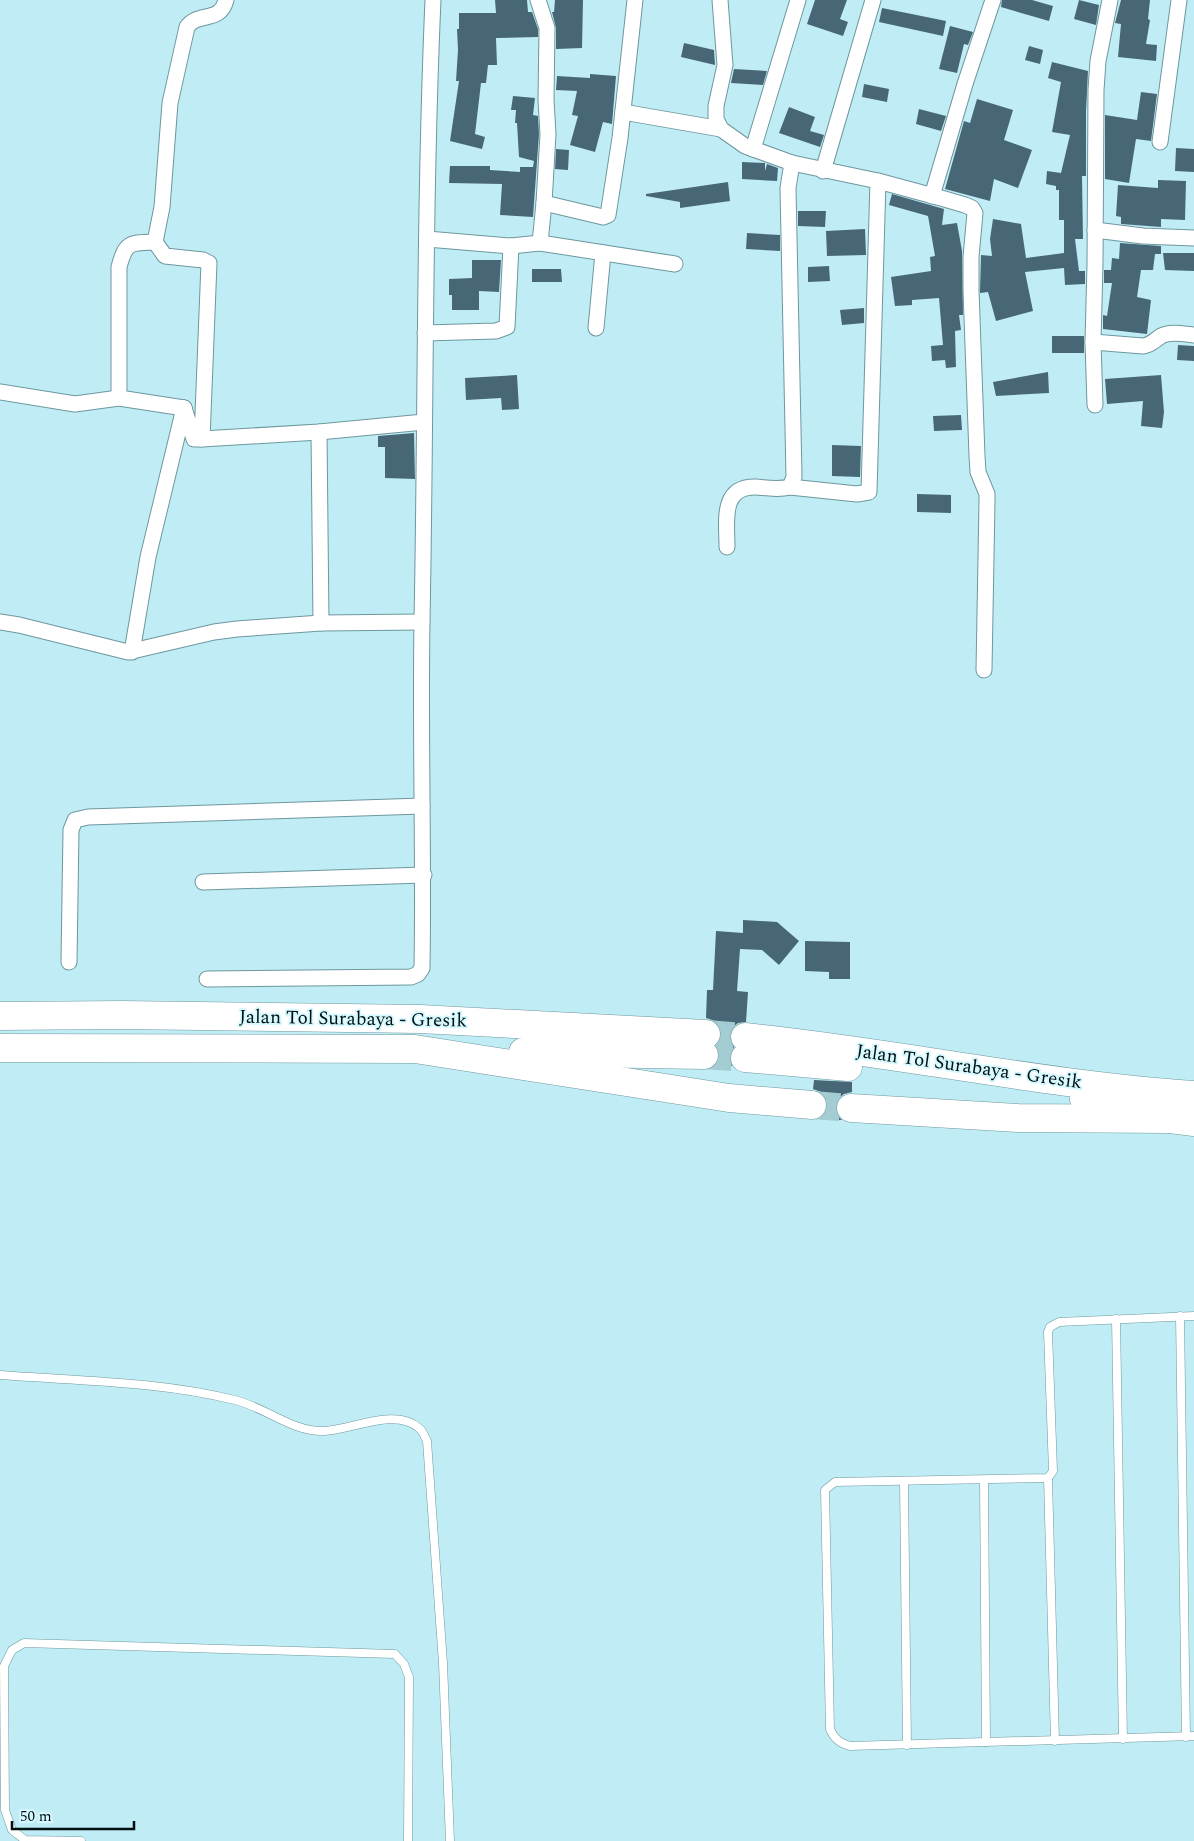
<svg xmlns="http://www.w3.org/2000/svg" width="1194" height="1841" font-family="Spectral,serif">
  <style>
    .building { fill: #486776 }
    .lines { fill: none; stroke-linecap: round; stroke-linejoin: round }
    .motorway-tunnel { stroke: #a3ccd3; stroke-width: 28; stroke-dasharray: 28 14; stroke-linecap: butt }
    .service-casing { stroke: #6d979f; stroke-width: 9 }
    .minor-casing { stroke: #6d979f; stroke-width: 17 }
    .motorway-casing { stroke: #6d979f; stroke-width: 29 }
    .service { stroke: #fff; stroke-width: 8 }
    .minor { stroke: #fff; stroke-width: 15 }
    .motorway { stroke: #fff; stroke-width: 28 }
    .labels { text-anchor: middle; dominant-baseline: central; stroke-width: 4; stroke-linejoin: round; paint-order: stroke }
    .street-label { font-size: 19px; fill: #010f11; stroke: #d5f9ff }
  </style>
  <rect width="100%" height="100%" fill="#c0edf5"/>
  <g class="building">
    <path d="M495 0H527L528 12H532L538 29V37L496 38 497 65H488L486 83H481L475 134 485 137 482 149 450 141 459 81H456L458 50 457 29H459V13H496Z"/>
    <path d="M555 0H583L582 48 556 49V28L552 12H554Z"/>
    <path d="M815 0H847L840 19 848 22 843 36 807 24Z"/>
    <path d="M1002 0H1032L1053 6 1049 21 1001 7Z"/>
    <path d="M1079 0 1099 5 1096 25 1074 19Z"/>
    <path d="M1121 0H1150L1148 19 1150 20 1146 44 1157 45 1156 61 1118 57 1121 24 1115 23Z"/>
    <path d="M882 8 946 21 943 36 879 22Z"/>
    <path d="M950 26 973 32 968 45 964 44 957 73 939 69Z"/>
    <path d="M684 43 714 50 715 65 681 57Z"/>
    <path d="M1029 46 1043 50 1040 64 1025 60Z"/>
    <path d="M1052 62 1088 71 1086 112V176H1082L1083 239H1075L1079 271H1085V284L1065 285 1064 268 1025 272 1033 311 996 321 988 292 980 293V290L981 255 992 256 990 239 993 219 1021 224 1026 258 1064 253V220H1059V190H1056V186L1046 184 1047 171 1061 173 1070 135 1052 132 1061 82 1048 78Z"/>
    <path d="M734 69 767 71 763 85 731 83Z"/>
    <path d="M590 74 616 76 612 124 603 122 595 152 570 145 578 116 572 115 577 91 556 90 557 76 590 78Z"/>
    <path d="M864 84 889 89 887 102 862 97Z"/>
    <path d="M1141 92 1157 94 1151 141 1136 139 1129 183 1105 179V115L1137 120Z"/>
    <path d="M513 96 535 98 533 115 538 116 539 134 533 217 500 215 502 184 449 183 450 166H490V170L520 172V167H533L534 161 519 157 517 123H515L516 110H511Z"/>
    <path d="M977 99 1013 110 1004 140 1032 150 1018 188 994 179 990 201 945 189 964 121 970 123Z"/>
    <path d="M789 107 815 117 810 131 824 135 820 147 779 133Z"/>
    <path d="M919 109 946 116 941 131 916 124Z"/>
    <path d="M1176 148 1194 149V172L1175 171Z"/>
    <path d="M556 149 569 150 568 170 555 169Z"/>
    <path d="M742 162 765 163V171L767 164 778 168 777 181 742 179Z"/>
    <path d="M1158 180 1186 181 1185 220 1161 219V227L1121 224V217L1116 216 1118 185 1158 188Z"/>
    <path d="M728 182 730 201 680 208V202L646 196V194Z"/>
    <path d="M892 194 944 209 942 225 957 223 962 251 963 315H959L961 330 955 331 956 367 946 368 945 360 932 361 931 346 943 345 939 298 912 300V305L895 306 891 277 931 271 930 257 935 256 928 216 889 205Z"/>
    <path d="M798 211H826L825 227 798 226Z"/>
    <path d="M865 229 866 255 827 256 826 231Z"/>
    <path d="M747 233 780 235V251L746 249Z"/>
    <path d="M1120 243 1161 246V254H1155L1153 270H1141L1137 297 1151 300 1147 334 1103 329V315L1107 316 1112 283H1104V270H1111L1112 258 1119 259Z"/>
    <path d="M1163 253H1194V271L1165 270Z"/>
    <path d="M472 260H501L499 292 479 291V310H452V295H449V279L472 278Z"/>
    <path d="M829 266 830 281 808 282V267Z"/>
    <path d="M532 269H561L562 282H532Z"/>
    <path d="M864 308V323L842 325 840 310Z"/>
    <rect x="1052" y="336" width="32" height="17"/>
    <path d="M1178 345 1194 346V361L1177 360Z"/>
    <path d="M1048 372 1049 393 996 396 993 382Z"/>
    <path d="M517 375 519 409 502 410 501 398 466 400 465 378Z"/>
    <path d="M1161 375 1164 412 1162 428 1141 426 1143 401 1107 404 1105 379Z"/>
    <path d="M961 415 962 430 934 431 933 416Z"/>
    <path d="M414 433 415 479 385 478V447H378V436Z"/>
    <path d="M832 445 861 446 860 477 832 476Z"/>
    <path d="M917 494 951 495V513L917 512Z"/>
    <path d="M743 920 777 922 799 941 779 965 762 950 740 949 737 991 748 992 746 1022 738 1023 733 1027 730 1035 731 1043 734 1047 730 1056 732 1066 715 1065 720 1056 716 1045 719 1042 722 1034 720 1026 715 1021 706 1018 707 990H713L716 931 743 933Z"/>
    <path d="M805 941 850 942V979H829V972L805 971Z"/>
    <path d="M814 1080 852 1082V1092L844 1094 838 1099 836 1107 837 1115 842 1120 819 1119 825 1113 828 1106 826 1099 821 1092 813 1089Z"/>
  </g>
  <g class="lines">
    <g class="motorway-tunnel">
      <path d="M706 1034 745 1037"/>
      <path d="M704 1055 745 1058"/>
      <path d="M812 1105 851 1108"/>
    </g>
    <defs>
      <g id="service">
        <path d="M1180 1316 1186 1737"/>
        <path d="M1194 1316 1059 1322 1050 1327 1048 1332 1053 1471 1048 1478 835 1482 825 1490 830 1729C834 1739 840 1743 850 1746L1194 1736"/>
        <path d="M1116 1319 1123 1739"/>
        <path d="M0 1375C78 1381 158 1381 235 1400 265 1407 292 1432 324 1431 351 1430 396 1407 419 1428 423 1431 425 1437 427 1441L443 1663 450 1841"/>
        <path d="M1048 1478 1055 1741"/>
        <path d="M984 1480 986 1742"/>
        <path d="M904 1482 907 1745"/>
        <path d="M81 1841 25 1840 12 1830 5 1810 4 1666 12 1650 24 1643 395 1654 404 1664 409 1677 408 1841"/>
      </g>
      <g id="minor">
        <path d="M538 0 547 28 546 100 548 134 544 203 540 243"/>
        <path d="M720 0 725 65 716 106V119L721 129 745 146 792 163 878 181 941 198 965 205 972 208 975 213 971 257V290L977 456 978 472 987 494V501L984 670"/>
        <path d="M623 112 721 129"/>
        <path d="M1160 142 1179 0"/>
        <path d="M753 149 798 0"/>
        <path d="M823 171 873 0"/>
        <path d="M932 196 965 84 993 0"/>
        <path d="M544 203 603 217 608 215 620 138 635 0"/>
        <path d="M1095 230 1143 236 1194 238"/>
        <path d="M427 239 511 246 540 243 675 264"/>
        <path d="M596 328 603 253"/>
        <path d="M425 333 496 331 507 327 511 246"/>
        <path d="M1093 342 1143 346C1151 345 1155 340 1161 336 1170 331 1184 334 1194 335"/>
        <path d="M0 392 75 404 119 398 184 408"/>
        <path d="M119 398V267C126 241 130 243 155 242"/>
        <path d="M1095 405 1093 342 1095 264 1096 90 1098 61 1110 0"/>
        <path d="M184 408 194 439H202L209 263 203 260 165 256 155 242 162 207 170 103 187 27C198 11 220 24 226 0"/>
        <path d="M319 432 321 623"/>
        <path d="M202 439 319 432 424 422"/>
        <path d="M790 487 857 494 869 492 878 181"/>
        <path d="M727 547C727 522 720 486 756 487 768 488 778 490 790 487L794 477 788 188 792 163"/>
        <path d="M0 622 19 625 128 652 214 632 237 629 321 623 422 622"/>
        <path d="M132 652 148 557 184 408"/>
        <path d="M203 882 424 875"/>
        <path d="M69 962 71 830 75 820 88 817 422 806"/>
        <path d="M207 979 411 977 418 974 422 968C424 853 420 738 422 622 426 415 424 207 433 0"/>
      </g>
      <g id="motorway">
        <path d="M0 1016 122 1015 420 1019 706 1034"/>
        <path d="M745 1037C895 1052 1044 1085 1194 1095"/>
        <path d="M0 1048 415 1049 729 1098 812 1105"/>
        <path d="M523 1052 704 1055"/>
        <path d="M745 1058 848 1067"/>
        <path d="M1084 1099 1170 1119"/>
        <path d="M851 1108 1018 1118 1170 1119 1194 1122"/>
      </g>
    </defs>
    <use href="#service" class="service-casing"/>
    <use href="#minor" class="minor-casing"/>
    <use href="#motorway" class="motorway-casing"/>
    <use href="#service" class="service"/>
    <use href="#minor" class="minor"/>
    <use href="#motorway" class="motorway"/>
  </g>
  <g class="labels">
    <g class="street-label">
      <text transform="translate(353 1019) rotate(1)">Jalan Tol Surabaya - Gresik</text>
      <text transform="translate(969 1067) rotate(8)">Jalan Tol Surabaya - Gresik</text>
    </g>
  </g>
  <path d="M12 1821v8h122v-8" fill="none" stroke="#010f11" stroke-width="2.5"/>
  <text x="20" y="1821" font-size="15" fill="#010f11" stroke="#d5f9ff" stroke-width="4" paint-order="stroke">50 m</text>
</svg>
